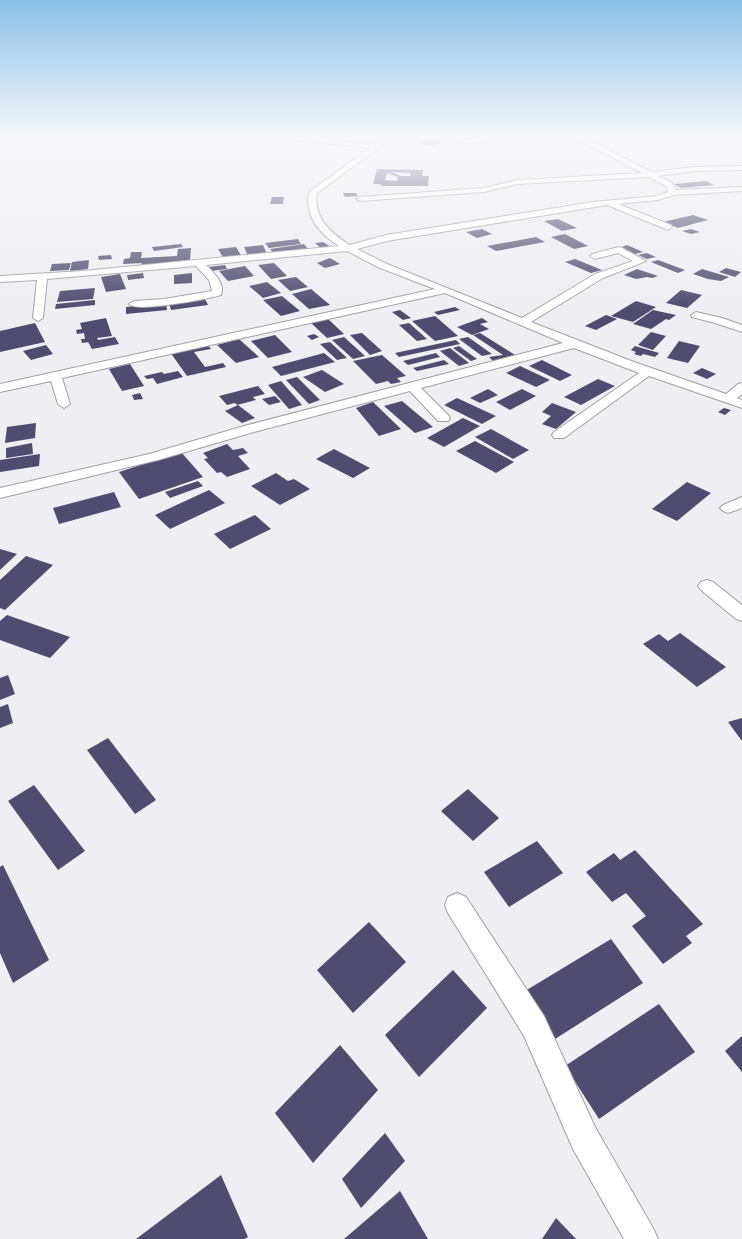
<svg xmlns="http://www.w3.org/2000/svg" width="742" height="1239" font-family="Manrope,sans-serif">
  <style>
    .building { fill: #504c6f; fill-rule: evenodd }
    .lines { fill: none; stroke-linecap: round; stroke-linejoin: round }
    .minor-casing { stroke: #9f9fa4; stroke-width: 2 }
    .minor { fill: #fff; fill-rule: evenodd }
  </style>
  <rect width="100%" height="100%" fill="#eeeef3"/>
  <g class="building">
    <path d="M424 138 443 140 437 145 417 144 425 140 422 139Z"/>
    <path d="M376 169 423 170 422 176H429L428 186H380L381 184H373L377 170ZM390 172 411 173 410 176H401ZM387 173 398 177 397 181 385 180Z"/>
    <path d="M706 181 714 185 681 188 674 184Z"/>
    <path d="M343 193H356L358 196 345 197Z"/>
    <path d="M272 197H284L283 204H270Z"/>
    <path d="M693 215 708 220 678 228 663 222Z"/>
    <path d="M558 219 577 228 562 231 544 221Z"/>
    <path d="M482 229 492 234 477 238 466 232Z"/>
    <path d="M691 229 700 232 691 234 682 231Z"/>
    <path d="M565 234 588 246 574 249 551 237Z"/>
    <path d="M536 237 545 242 496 251 487 246Z"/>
    <path d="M298 239 301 244 269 248 265 243Z"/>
    <path d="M323 242 331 247 322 249 315 243Z"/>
    <path d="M181 244 183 247 154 251 152 247Z"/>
    <path d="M304 244 309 250 275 255 270 249Z"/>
    <path d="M263 245 267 254 248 256 244 247Z"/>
    <path d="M627 245 643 252 635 254 619 248Z"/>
    <path d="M236 247 242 257 224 259 218 249Z"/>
    <path d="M191 248 190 260H182V263L141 266 142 263 123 264 124 259 130 258 131 252H142L141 258 177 256 178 249Z"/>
    <path d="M647 253 656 257 647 259 638 255Z"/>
    <path d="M111 255 112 259 99 260 98 256Z"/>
    <path d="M330 258 340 264 325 268 317 263Z"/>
    <path d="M575 259 602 270 591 273 565 262Z"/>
    <path d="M89 260 88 269 70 271 72 262Z"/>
    <path d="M658 260 685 270 678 273 651 262Z"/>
    <path d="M71 263 69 270 50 271 52 264Z"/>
    <path d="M274 263 287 276 271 279 258 265Z"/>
    <path d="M225 265 227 269 211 271 209 267Z"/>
    <path d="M245 266 254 276 228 281 219 271Z"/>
    <path d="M726 268 741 272 735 277 719 272Z"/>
    <path d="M637 269 658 276 652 278 647 277 636 279 624 275Z"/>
    <path d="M702 269 729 277 721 281 708 279 693 274Z"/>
    <path d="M143 273 144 278 128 280 127 275Z"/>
    <path d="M192 273V283L174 284V275Z"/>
    <path d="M120 274 126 289 106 292 101 277Z"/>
    <path d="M296 277 308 287 290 291 278 280Z"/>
    <path d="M267 282 281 293 263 298 249 286Z"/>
    <path d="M95 288 93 299 57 302 60 291Z"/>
    <path d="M311 289 330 305 309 309 292 294Z"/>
    <path d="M681 290 702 295 687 308 666 303Z"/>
    <path d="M282 296 300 311 281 316 263 300Z"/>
    <path d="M205 299 208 305 171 310 169 303Z"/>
    <path d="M95 300V305L55 309 56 304Z"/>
    <path d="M636 301 656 307 633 322 611 316Z"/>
    <path d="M166 303 167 310 126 314V307Z"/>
    <path d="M455 307 460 310 438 315 434 312Z"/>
    <path d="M400 310 411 318 403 320 392 312Z"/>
    <path d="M653 310 676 315 669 320 666 319 651 329 633 324Z"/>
    <path d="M606 315 617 319 596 330 585 326Z"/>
    <path d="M435 316 458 336 435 341 412 321Z"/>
    <path d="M106 318 112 336 97 338 98 340 115 337 119 344 92 349 88 342 95 341 82 343 81 339H85L84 333 77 334 76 330 82 329 80 323Z"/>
    <path d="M327 318 344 334 327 338 310 322Z"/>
    <path d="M482 318 488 322 480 324 489 329 472 335 457 327Z"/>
    <path d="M35 323 45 342 0 352V331Z"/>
    <path d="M409 323 427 339 417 341 399 325Z"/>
    <path d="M651 332 666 336 653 350 638 345Z"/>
    <path d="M362 333 382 351 370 355 350 335Z"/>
    <path d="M480 333 515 355 493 361 489 357 503 355 473 335Z"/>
    <path d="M314 334 319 337 312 340 307 336Z"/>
    <path d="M275 335 292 352 268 358 251 341Z"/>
    <path d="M344 337 365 356 353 359 332 340Z"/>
    <path d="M468 337 492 354 482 356 459 339Z"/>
    <path d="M239 339 259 357 236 363 217 345Z"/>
    <path d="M456 340 460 344 399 357 395 353Z"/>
    <path d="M679 341 700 346 688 363 667 358Z"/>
    <path d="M330 342 347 358 337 360 320 344Z"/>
    <path d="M207 344 211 349 194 352 205 367 223 363 226 367 187 376 170 352Z"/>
    <path d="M46 345 53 354 31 360 23 351Z"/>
    <path d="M459 346 477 359 471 361 453 348Z"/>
    <path d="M635 346 659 353 655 357 643 354 641 356 634 354 636 352 631 350Z"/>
    <path d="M450 348 469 363 459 366 440 351Z"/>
    <path d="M324 353 335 362 281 376 272 367Z"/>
    <path d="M436 353 440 357 408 365 403 361Z"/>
    <path d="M382 355 406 376 397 378 401 382 391 384 388 381 376 384 353 361Z"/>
    <path d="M444 360 449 364 417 371 413 368Z"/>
    <path d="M542 360 572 375 560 381 529 366Z"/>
    <path d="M130 364 144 386 122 391 109 369Z"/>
    <path d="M520 366 550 380 536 387 506 373Z"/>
    <path d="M702 368 716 374 707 379 693 373Z"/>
    <path d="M322 370 344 384 325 392 303 377Z"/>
    <path d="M178 371 183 377 157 384 153 378 147 379 144 376 162 372 164 374Z"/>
    <path d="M297 377 320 400 309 404 286 380Z"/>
    <path d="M598 379 615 386 581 405 564 397Z"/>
    <path d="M281 381 302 405 289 409 268 385Z"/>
    <path d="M258 386 265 394 253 397 256 400 237 405 235 403 227 405 219 396Z"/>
    <path d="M488 389 498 395 480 403 470 398Z"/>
    <path d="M522 389 536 396 510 410 496 402Z"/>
    <path d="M140 393 143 399 134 400 132 395Z"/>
    <path d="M275 396 281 402 269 405 262 399Z"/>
    <path d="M457 398 496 416 482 424 444 405Z"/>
    <path d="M402 401 433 427 415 433 384 406Z"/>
    <path d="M373 402 401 429 379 436 356 408Z"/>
    <path d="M552 403 576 412 556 429 542 424 551 416 542 412Z"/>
    <path d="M238 405 255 418 242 423 225 411Z"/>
    <path d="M724 408 731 410 725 415 718 412Z"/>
    <path d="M463 418 480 426 444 447 427 438Z"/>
    <path d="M36 423 35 438 5 443 7 427Z"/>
    <path d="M491 429 529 450 513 459 475 437Z"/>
    <path d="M475 441 514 462 496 473 456 451Z"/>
    <path d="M32 443 33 454 6 458V448Z"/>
    <path d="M227 444 233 450 243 448 248 453 238 456 250 469 227 477 221 472 217 473 204 459 208 458 203 453Z"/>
    <path d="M334 449 370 468 353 478 316 459Z"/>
    <path d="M181 452 203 477 139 499 119 472Z"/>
    <path d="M40 454 39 466 0 472V460Z"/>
    <path d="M276 473 288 481 294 479 310 489 280 505 251 486Z"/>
    <path d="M198 481 203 486 170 498 165 492Z"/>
    <path d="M687 482 711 493 677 521 652 509Z"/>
    <path d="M209 490 225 503 170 529 155 515Z"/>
    <path d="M114 492 121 507 59 524 53 508Z"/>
    <path d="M255 515 271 529 230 549 214 534Z"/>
    <path d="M0 549 17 554 0 570Z"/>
    <path d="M26 556 53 565 5 610 0 608V580Z"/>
    <path d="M7 615 70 637 50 658 0 640V621Z"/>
    <path d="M680 633 726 667 697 687 643 644 659 634 668 641Z"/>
    <path d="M8 675 15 694 0 700V678Z"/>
    <path d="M8 704 13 723 0 728V707Z"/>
    <path d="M742 718V741L728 722Z"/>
    <path d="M108 738 156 800 135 814 87 750Z"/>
    <path d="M34 785 85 851 58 870 8 801Z"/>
    <path d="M468 789 499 818 473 841 441 811Z"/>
    <path d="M537 841 563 873 509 907 484 872Z"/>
    <path d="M635 850 703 924 686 936 692 943 663 964 632 926 646 916 626 893 612 902 586 872 614 853 620 860Z"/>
    <path d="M3 865 49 960 13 983 0 953V867Z"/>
    <path d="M369 922 406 962 353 1013 317 970Z"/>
    <path d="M611 939 643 983 555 1039 525 991Z"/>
    <path d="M453 970 487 1008 419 1077 385 1035Z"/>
    <path d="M659 1004 695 1052 599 1119 565 1066Z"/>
    <path d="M742 1036V1072L725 1051Z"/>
    <path d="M340 1045 378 1090 313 1163 275 1113Z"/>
    <path d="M385 1133 405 1161 361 1208 342 1179Z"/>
    <path d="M221 1175 248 1237 245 1239H136Z"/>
    <path d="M400 1191 428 1239H344Z"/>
    <path d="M556 1218 576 1239H542Z"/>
  </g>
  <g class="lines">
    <defs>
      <g id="minor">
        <path d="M265 135H287L375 145 389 135H396L317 193C313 218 331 233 350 245L386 235 593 202 657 196 668 192 666 186 649 177 517 184 484 192 360 201 356 199 360 197 484 188 517 180 642 173 579 140 552 135 582 137 652 172 694 167 742 166V170L694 171 658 176 672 183 676 190 742 187V191L674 195 658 200 618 204 671 225 672 227 668 230 607 205 387 241 357 249 387 264 522 318 595 274 633 261 618 253 595 259 590 256 592 254 619 247 622 248 646 261 603 278 531 322 634 362 726 394 738 384 742 383V394L737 398 742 400V408L649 376 564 438H554L552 435 554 432 639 373 574 348 421 388 448 415 450 418 448 421H438L410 391 254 432 158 460 0 498V488L149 454 244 426 563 343 445 293 62 378 70 404 64 408 58 404 51 381 0 392V384L435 289 380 268 347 251 206 265C213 272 226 284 221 295 207 299 136 313 129 304L134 301 164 299 212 291 209 280 196 266 47 279 43 318 38 321 33 318 37 280 0 282V276L83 271 339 246C320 234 304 216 309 192L370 148 268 137Z"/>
        <path d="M417 135C435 135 452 140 470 140 479 140 484 135 493 135L484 142 469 144Z"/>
        <path d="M696 312 722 318 742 325V332L715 323 692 317 691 315Z"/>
        <path d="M742 497V508L728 513 723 511 720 508 723 505Z"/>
        <path d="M707 580 713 582 742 605V621L736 619 701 590 698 586 701 582Z"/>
        <path d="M457 893 466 897 544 1016 595 1127 653 1228 658 1239H624L573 1149 524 1036 448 913 445 905 448 897Z"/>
      </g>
    </defs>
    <use href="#minor" class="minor-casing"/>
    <use href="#minor" class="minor"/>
  </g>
  <linearGradient id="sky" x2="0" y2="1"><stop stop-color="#8bc0e7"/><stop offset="0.44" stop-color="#f7f7fa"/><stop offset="1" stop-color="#f7f7fa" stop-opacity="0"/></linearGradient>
  <rect width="742" height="309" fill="url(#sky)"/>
</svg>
